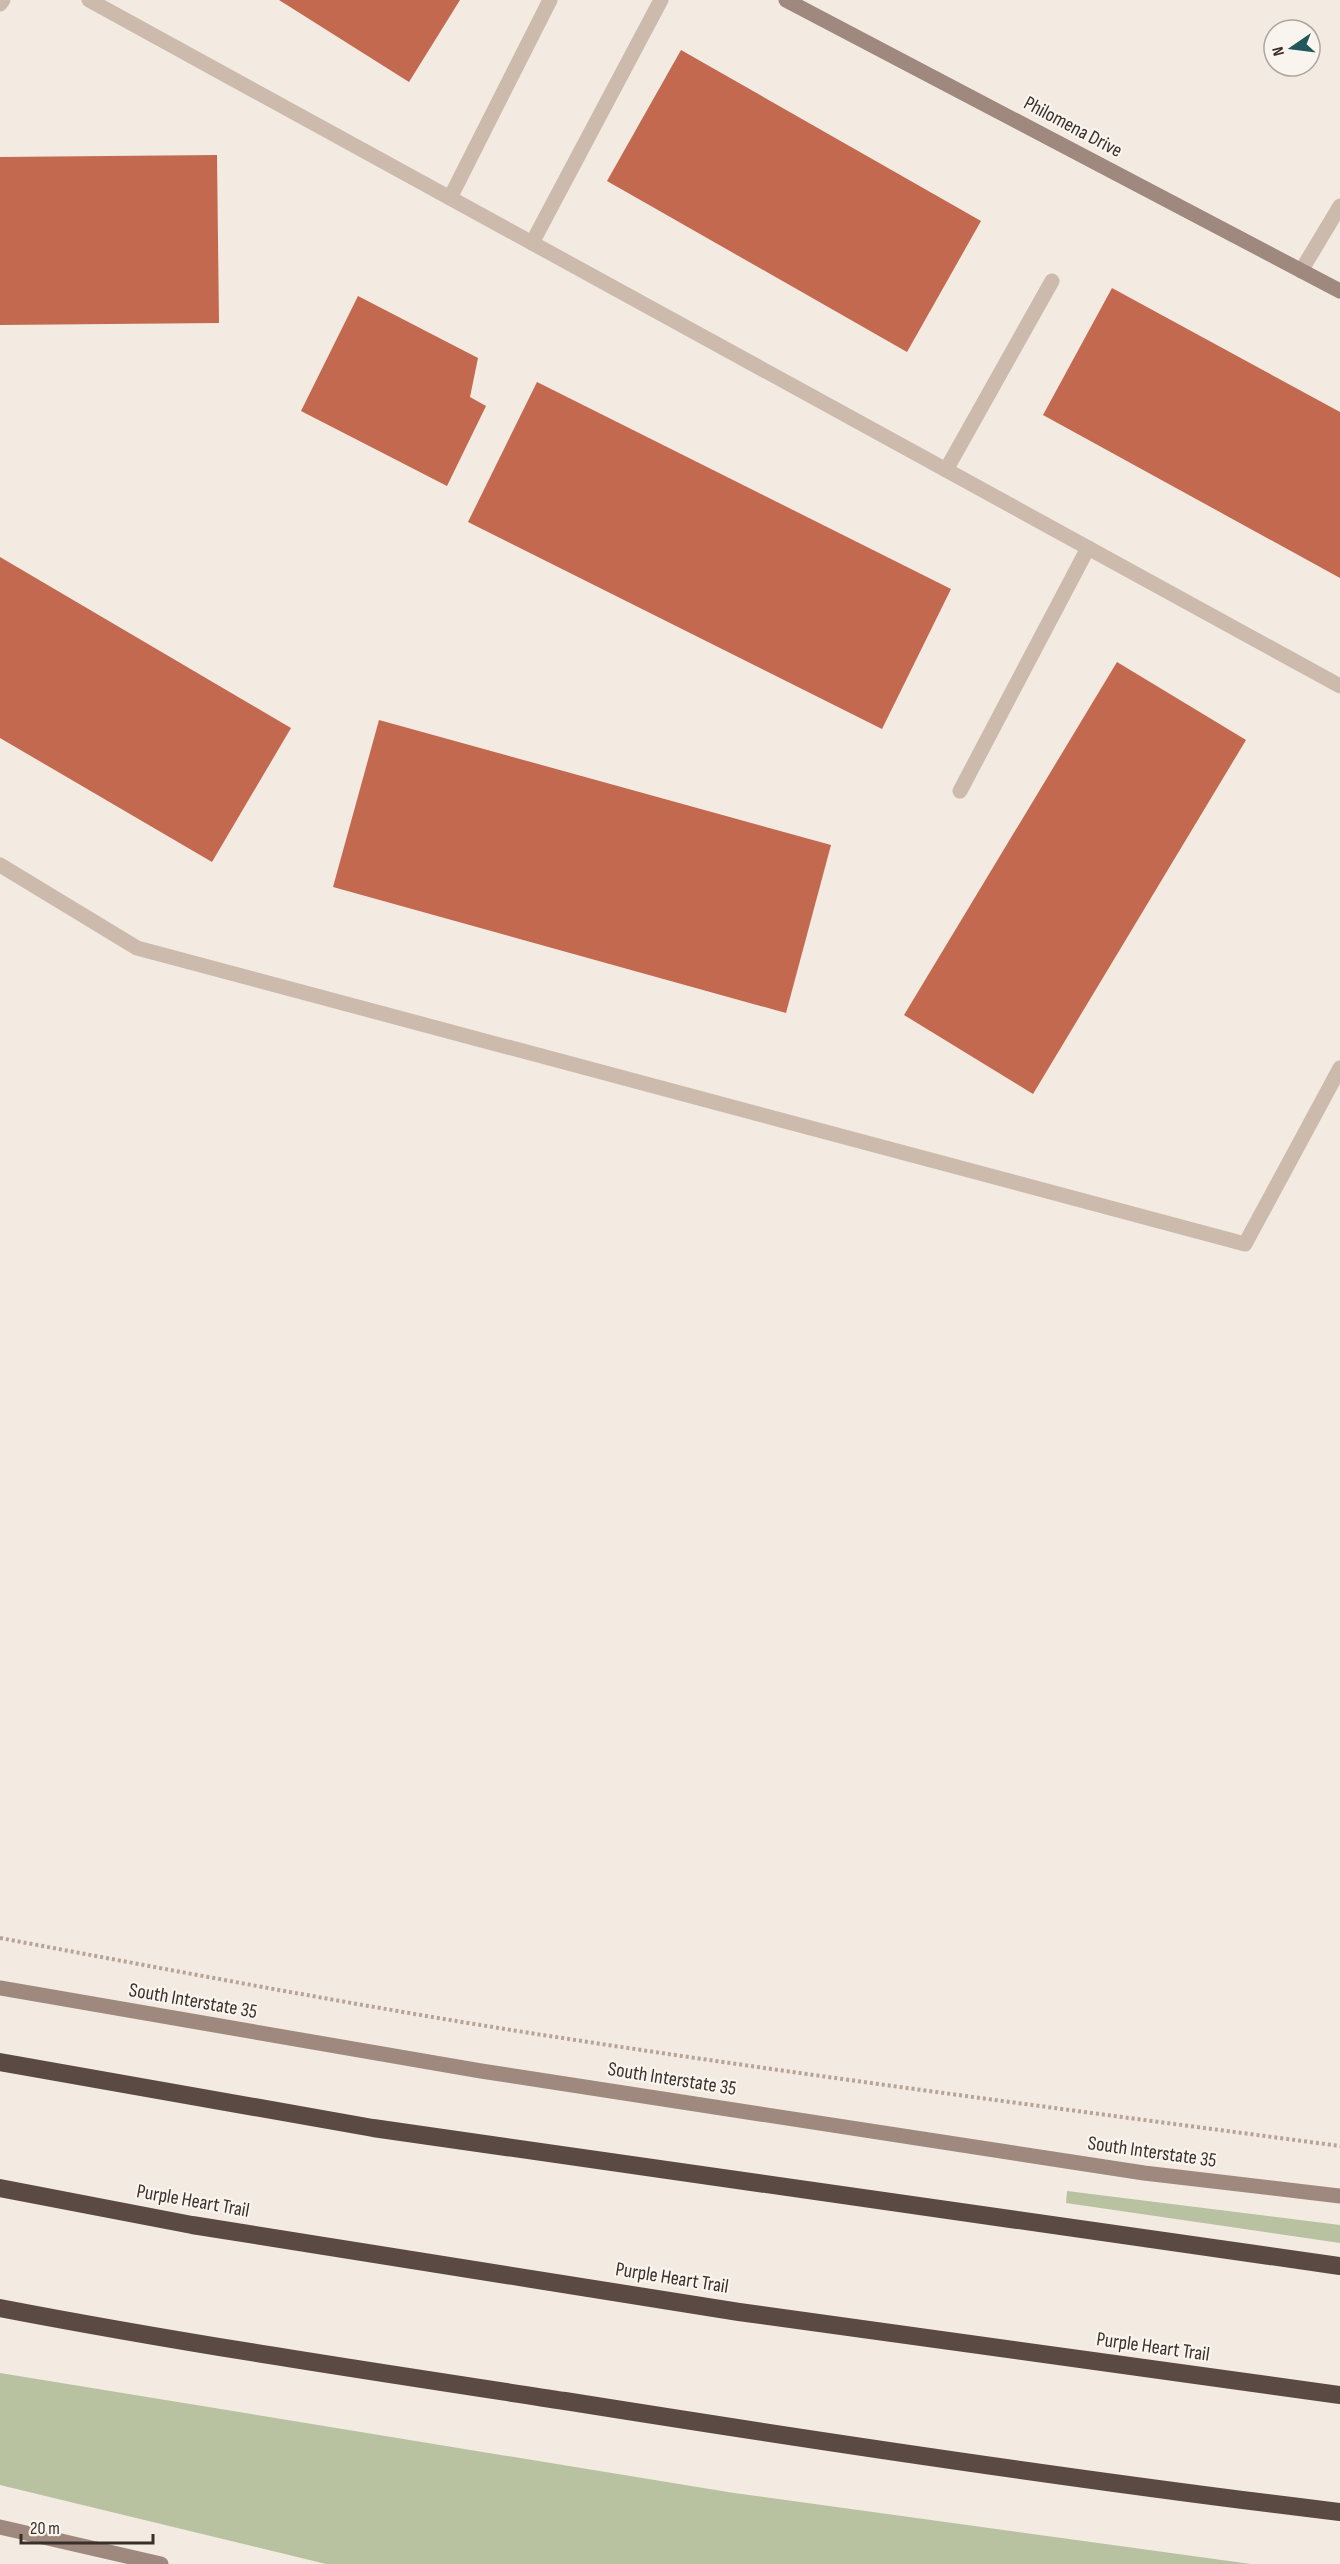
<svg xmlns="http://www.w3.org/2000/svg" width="1340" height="2564" font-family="'Sofia Sans Condensed',sans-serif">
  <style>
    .green { fill: #b8c2a1 }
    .building { fill: #c3694f }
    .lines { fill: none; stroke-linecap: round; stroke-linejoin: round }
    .path { stroke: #b7a497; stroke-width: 4; stroke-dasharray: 3 3; stroke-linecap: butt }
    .lane { stroke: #ccbaad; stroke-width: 15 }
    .secondary { stroke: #9f897e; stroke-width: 15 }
    .highway { stroke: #5b4a43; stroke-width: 18 }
    .labels { text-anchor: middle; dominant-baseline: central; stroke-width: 4.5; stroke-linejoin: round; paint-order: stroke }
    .street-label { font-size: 20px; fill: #3a302b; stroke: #faf4ee }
  </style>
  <rect width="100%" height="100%" fill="#f3eae1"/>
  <g class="green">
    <path d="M1067 2191 1340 2225V2243L1066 2203Z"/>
    <path d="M0 2373 734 2493 1251 2564H326L0 2485Z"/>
  </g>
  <g class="building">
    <path d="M279 0H460L409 82Z"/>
    <path d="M681 50 981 221 907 352 607 181Z"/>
    <path d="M217 155 219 323 0 325V157Z"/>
    <path d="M1112 288 1340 412V578L1043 415Z"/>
    <path d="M358 296 478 358 470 397 486 406 447 486 301 411Z"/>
    <path d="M537 382 951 589 882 729 468 522Z"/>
    <path d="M0 557 291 728 212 862 0 738Z"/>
    <path d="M1117 662 1246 740 1033 1094 904 1015Z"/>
    <path d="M379 720 831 845 786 1013 333 887Z"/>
  </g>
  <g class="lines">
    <path class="path" d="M0 1938C176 1971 353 2005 530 2033 799 2075 1070 2110 1340 2146"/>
    <g class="lane">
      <path d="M89 0 1340 686"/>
      <path d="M0 4 3 0"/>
      <path d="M450 198 550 0"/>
      <path d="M532 243 661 0"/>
      <path d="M1301 271 1340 206"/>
      <path d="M946 470 1052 281"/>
      <path d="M960 791 1088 548"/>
      <path d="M0 865 137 948 1245 1244 1340 1068"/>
    </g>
    <g class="secondary">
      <path d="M786 0 1340 291"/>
      <path d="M0 1988 481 2071 1144 2173 1340 2196"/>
      <path d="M0 2527 161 2564"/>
    </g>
    <g class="highway">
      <path d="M0 2062 373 2128 1340 2266"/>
      <path d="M0 2188 192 2225 739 2312 1340 2395"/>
      <path d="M0 2308C187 2344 376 2372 565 2401 822 2442 1081 2481 1340 2512"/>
    </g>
  </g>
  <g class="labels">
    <g class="street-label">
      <text transform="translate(1073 127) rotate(28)">Philomena Drive</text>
      <text transform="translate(193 2001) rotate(10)">South Interstate 35</text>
      <text transform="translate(672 2079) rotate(9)">South Interstate 35</text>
      <text transform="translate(1152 2152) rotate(8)">South Interstate 35</text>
      <text transform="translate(193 2201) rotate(10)">Purple Heart Trail</text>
      <text transform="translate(672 2278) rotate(9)">Purple Heart Trail</text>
      <text transform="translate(1153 2347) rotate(8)">Purple Heart Trail</text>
    </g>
  </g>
  <g transform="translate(1292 48) rotate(256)"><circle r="28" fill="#faf4ee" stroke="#ada6a0" stroke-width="1.5"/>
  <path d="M0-4.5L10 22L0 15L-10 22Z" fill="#21585b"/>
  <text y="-9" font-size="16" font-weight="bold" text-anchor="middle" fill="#3a302b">N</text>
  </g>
  <path d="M21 2534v9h132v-9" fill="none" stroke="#3a302b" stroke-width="3"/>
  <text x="30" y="2534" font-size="18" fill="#3a302b" stroke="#faf4ee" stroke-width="4.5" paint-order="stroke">20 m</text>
</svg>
